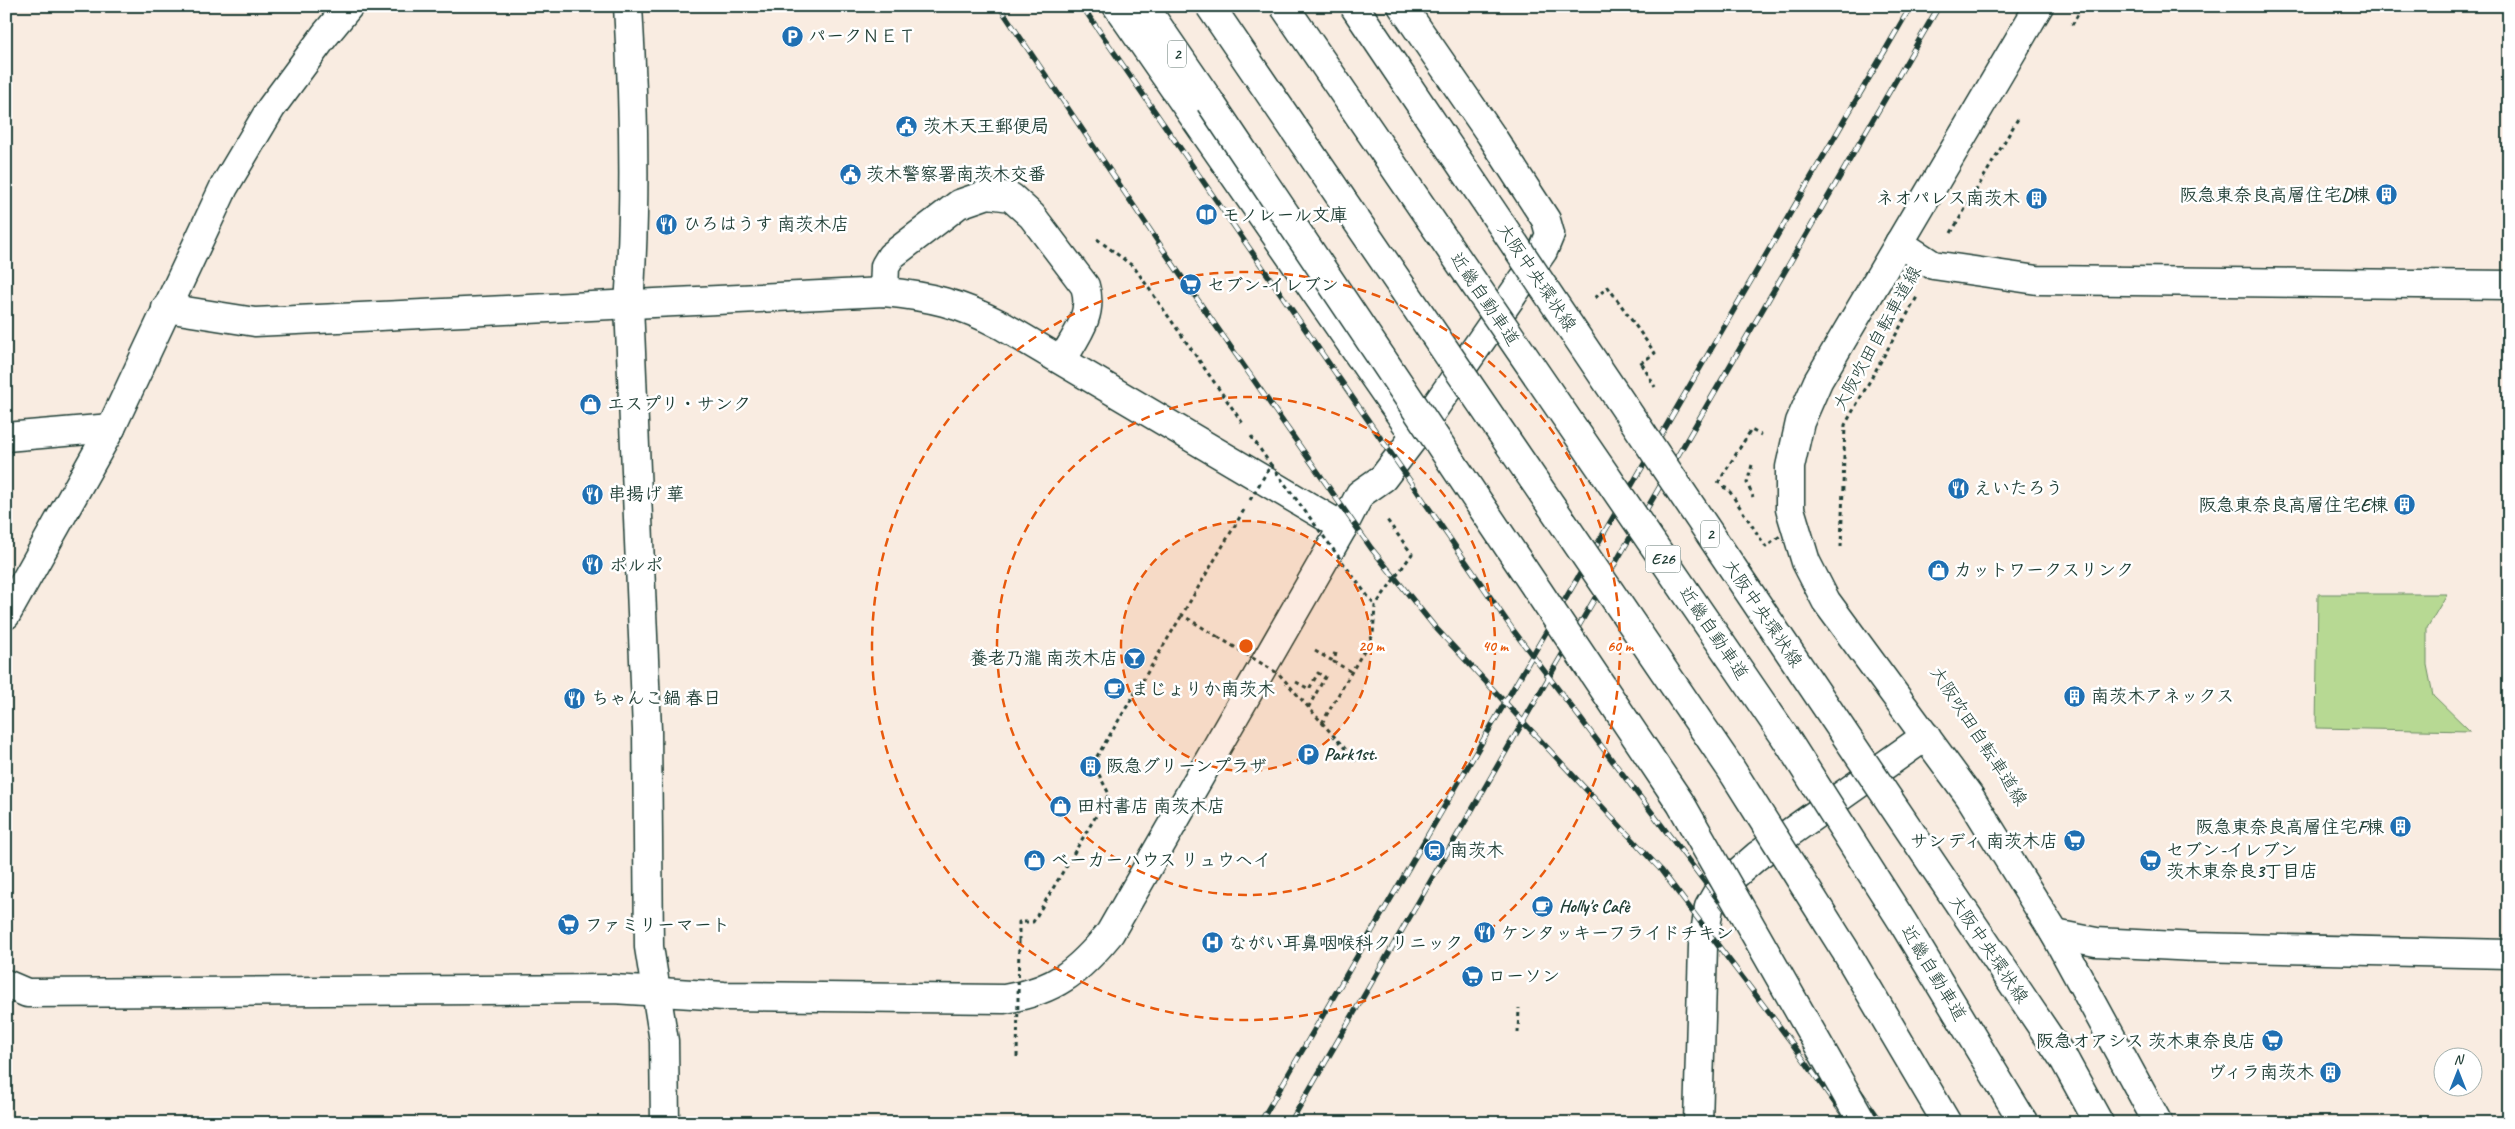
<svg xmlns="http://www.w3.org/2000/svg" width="2515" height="1129" font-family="Caveat,'Klee One',sans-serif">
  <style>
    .green { fill: #b7d993; stroke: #6b8b64 }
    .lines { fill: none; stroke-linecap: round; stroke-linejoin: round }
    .minor-casing { stroke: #1f3d34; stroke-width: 31 }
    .major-casing { stroke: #1f3d34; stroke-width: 31 }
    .path { stroke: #1f3d34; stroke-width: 3; stroke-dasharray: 4 4; stroke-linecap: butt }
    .minor { stroke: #fff; stroke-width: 28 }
    .major { stroke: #fff; stroke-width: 28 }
    .rail-casing { stroke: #1f3d34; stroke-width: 5.5 }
    .rail { stroke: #fff; stroke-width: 4; stroke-dasharray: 11; stroke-linecap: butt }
    .major-bridge-casing { stroke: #1f3d34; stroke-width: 31; stroke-linecap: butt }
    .highway-bridge-casing { stroke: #1f3d34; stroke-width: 31; stroke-linecap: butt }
    .path-bridge { stroke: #1f3d34; stroke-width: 3; stroke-dasharray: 4 4; stroke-linecap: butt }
    .major-bridge { stroke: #fff; stroke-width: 28 }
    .highway-bridge { stroke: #fff; stroke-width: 28 }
    .ring { fill: none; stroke: #e8590c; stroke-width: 2.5; stroke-dasharray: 9 6 }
    .labels { text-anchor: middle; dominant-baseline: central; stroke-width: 5; stroke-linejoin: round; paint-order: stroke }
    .shield { fill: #fff; stroke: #627771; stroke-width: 1 }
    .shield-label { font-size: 16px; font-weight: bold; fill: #1f3d34 }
    .poi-label { font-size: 18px; font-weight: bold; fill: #1f3d34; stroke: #fff; text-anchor: start }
    .street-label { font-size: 18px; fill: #1f3d34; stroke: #fff }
    .centre { fill: #e8590c; stroke: #fff; stroke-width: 2.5 }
    .ring-label { font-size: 15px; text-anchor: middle; font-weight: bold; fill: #e8590c; stroke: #fff; stroke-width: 5; stroke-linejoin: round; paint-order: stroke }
  </style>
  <rect width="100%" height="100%" fill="#f9ece1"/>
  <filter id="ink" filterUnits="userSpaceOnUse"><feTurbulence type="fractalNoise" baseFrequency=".02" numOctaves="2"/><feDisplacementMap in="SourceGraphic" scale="10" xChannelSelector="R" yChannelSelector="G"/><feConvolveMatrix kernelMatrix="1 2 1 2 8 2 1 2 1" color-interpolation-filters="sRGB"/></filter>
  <g filter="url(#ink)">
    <path class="green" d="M2318 594H2447L2427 628V665L2433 695 2470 731 2316 728Z"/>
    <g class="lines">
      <defs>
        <g id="minor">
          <path d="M628 6C634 105 636 207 629 305L647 730 649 947 664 1041 665 1123"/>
          <path d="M1117 6 1415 436"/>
          <path d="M2039 6 1818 381 1800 422 1790 467V509L1806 562 1826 601 1970 797 2055 934 2158 1123"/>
          <path d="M1899 243 1933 265 2037 280 2509 285"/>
          <path d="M884 292 885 266 891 256 959 204 988 194 1011 197 1032 216 1085 286C1094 315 1076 336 1062 360"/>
          <path d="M6 437 111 428"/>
          <path d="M1343 527 1360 494 1383 478 1415 436 1543 251 1550 234 1546 220 1491 135 1402 6"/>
          <path d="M6 615 111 428 224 187 271 108 325 35 349 6"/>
          <path d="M2055 934 2096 942 2196 947 2509 954"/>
          <path d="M6 984 27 993 613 989 724 996 1004 999C1055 991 1078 972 1110 933L1343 527 1001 325C961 304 929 296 884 292L255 322 166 308"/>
          <path d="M1698 1123 1703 946 1709 907 1720 888 1757 856 1926 736"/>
        </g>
        <g id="major">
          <path d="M1144 6 1210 102"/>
          <path d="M2065 1061 2099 1123"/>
        </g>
      </defs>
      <use href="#minor" class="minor-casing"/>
      <use href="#major" class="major-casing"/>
      <g class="path">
        <path d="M2072 25 2083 6"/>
        <path d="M1951 233 2019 117"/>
        <path d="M1097 239 1134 267 1244 425"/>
        <path d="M1595 298 1608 287 1655 353 1638 365"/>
        <path d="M1752 465 1747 483 1753 497"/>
        <path d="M1718 483 1751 430 1761 435"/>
        <path d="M1841 547 1845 425 1917 297"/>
        <path d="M1218 637 1182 615 1244 510"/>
        <path d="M1315 651 1331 660 1335 653"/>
        <path d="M1336 653 1334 662 1352 672"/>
        <path d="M1296 682 1309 689 1318 673 1325 677 1308 708"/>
        <path d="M1322 723 1373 635 1375 606 1412 554 1387 520"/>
        <path d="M1019 941V922H1033L1109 794 1093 763 1182 615"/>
        <path d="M1518 1033 1519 1008"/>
      </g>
      <use href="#minor" class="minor"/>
      <use href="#major" class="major"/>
      <defs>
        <g id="rail">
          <path d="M999 6 1179 273 1371 548 1434 626 1661 870 1789 1039 1849 1123"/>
          <path d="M1082 6 1513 630 1815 1027 1882 1123"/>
          <path d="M1260 1123 1911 6"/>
          <path d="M1290 1123 1939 6"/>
        </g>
      </defs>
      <use href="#rail" class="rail-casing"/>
      <use href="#rail" class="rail"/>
      <defs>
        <g id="major-bridge">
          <path d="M1354 6 2065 1061"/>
          <path d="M1210 102 1681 804 1863 1123"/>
        </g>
        <g id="highway-bridge">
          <path d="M1210 6 1731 769 1845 950 1947 1123"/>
          <path d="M1284 6 1783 734 1902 921 2024 1123"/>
        </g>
      </defs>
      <use href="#major-bridge" class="major-bridge-casing"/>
      <use href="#highway-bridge" class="highway-bridge-casing"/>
      <g class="path-bridge">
        <path d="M1642 364 1655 387"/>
        <path d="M1271 465 1375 606"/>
        <path d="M1723 487 1728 489 1766 547 1780 536"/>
        <path d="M1250 500 1271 465 1251 436"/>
        <path d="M1218 637 1279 674 1356 761"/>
        <path d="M1017 1057 1019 941"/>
      </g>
      <use href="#major-bridge" class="major-bridge"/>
      <use href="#highway-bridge" class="highway-bridge"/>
    </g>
  </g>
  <circle cx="1246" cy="646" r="125" fill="#e8590c" fill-opacity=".12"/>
  <g class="ring">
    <circle cx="1246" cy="646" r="125"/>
    <circle cx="1246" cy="646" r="249"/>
    <circle cx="1246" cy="646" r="374"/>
  </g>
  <defs>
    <symbol id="parking-disc" viewBox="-11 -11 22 22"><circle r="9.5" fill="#1f6fb2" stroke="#fff"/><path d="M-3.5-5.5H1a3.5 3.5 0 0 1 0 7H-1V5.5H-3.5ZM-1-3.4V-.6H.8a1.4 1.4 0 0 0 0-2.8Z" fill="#fff"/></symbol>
    <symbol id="civic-disc" viewBox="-11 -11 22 22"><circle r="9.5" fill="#1f6fb2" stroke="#fff"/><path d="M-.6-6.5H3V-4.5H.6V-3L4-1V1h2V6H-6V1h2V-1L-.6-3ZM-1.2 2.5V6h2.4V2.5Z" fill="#fff"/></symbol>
    <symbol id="building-disc" viewBox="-11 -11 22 22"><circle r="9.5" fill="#1f6fb2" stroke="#fff"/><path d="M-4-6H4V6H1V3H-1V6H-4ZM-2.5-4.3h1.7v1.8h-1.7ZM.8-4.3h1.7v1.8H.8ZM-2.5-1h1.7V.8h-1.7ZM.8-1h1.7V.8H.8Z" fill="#fff"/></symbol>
    <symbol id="library-disc" viewBox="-11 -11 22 22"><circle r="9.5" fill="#1f6fb2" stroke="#fff"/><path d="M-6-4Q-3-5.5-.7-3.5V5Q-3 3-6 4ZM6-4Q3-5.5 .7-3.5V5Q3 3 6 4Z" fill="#fff"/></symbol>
    <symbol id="restaurant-disc" viewBox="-11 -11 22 22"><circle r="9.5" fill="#1f6fb2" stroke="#fff"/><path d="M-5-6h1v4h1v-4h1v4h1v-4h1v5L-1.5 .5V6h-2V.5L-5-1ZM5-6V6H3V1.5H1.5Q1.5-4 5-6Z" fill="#fff"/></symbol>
    <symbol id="supermarket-disc" viewBox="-11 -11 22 22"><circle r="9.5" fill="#1f6fb2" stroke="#fff"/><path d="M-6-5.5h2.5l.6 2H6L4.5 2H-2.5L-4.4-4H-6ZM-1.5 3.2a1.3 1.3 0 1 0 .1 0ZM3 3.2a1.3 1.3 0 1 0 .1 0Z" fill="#fff"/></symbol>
    <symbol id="shop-disc" viewBox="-11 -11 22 22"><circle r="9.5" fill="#1f6fb2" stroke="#fff"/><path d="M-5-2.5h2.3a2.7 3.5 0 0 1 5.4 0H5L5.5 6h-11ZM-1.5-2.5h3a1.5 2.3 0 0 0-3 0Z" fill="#fff"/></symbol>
    <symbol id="bar-disc" viewBox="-11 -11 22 22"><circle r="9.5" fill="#1f6fb2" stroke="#fff"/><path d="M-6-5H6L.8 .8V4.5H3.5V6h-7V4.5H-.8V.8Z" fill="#fff"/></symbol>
    <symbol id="cafe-disc" viewBox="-11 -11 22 22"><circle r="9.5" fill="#1f6fb2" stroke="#fff"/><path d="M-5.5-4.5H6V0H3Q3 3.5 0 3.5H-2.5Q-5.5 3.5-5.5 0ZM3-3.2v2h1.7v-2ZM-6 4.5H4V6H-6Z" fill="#fff"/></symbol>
    <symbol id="station-disc" viewBox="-11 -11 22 22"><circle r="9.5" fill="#1f6fb2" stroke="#fff"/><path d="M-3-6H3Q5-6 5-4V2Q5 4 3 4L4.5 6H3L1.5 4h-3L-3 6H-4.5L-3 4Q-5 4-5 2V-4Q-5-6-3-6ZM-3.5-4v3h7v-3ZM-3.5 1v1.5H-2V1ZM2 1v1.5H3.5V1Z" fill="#fff"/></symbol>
    <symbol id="hospital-disc" viewBox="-11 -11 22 22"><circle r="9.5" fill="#1f6fb2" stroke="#fff"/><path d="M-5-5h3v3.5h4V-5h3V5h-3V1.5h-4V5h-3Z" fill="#fff"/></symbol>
  </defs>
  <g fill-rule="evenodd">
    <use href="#parking-disc" x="780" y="24" width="25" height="25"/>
    <use href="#civic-disc" x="894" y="114" width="25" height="25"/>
    <use href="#civic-disc" x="838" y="162" width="25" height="25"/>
    <use href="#building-disc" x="2374" y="182" width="25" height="25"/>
    <use href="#building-disc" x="2024" y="186" width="25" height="25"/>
    <use href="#library-disc" x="1194" y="202" width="25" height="25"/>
    <use href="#restaurant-disc" x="654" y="212" width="25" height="25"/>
    <use href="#supermarket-disc" x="1178" y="272" width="25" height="25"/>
    <use href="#shop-disc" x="578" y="392" width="25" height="25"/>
    <use href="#restaurant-disc" x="1946" y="476" width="25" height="25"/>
    <use href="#restaurant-disc" x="580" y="482" width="25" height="25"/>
    <use href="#building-disc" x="2392" y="492" width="25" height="25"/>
    <use href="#restaurant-disc" x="580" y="552" width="25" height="25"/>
    <use href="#shop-disc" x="1926" y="558" width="25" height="25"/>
    <use href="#bar-disc" x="1122" y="646" width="25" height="25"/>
    <use href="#cafe-disc" x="1102" y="676" width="25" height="25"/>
    <use href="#building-disc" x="2062" y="684" width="25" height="25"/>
    <use href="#restaurant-disc" x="562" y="686" width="25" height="25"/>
    <use href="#parking-disc" x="1296" y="742" width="25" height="25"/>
    <use href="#building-disc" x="1078" y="754" width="25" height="25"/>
    <use href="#shop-disc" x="1048" y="794" width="25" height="25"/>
    <use href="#building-disc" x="2388" y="814" width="25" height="25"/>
    <use href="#supermarket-disc" x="2062" y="828" width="25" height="25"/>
    <use href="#station-disc" x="1422" y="838" width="25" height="25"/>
    <use href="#shop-disc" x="1022" y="848" width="25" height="25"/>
    <use href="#supermarket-disc" x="2138" y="848" width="25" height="25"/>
    <use href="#cafe-disc" x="1530" y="894" width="25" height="25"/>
    <use href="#supermarket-disc" x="556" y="912" width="25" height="25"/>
    <use href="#restaurant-disc" x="1472" y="920" width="25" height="25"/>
    <use href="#hospital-disc" x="1200" y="930" width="25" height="25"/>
    <use href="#supermarket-disc" x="1460" y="964" width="25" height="25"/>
    <use href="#supermarket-disc" x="2260" y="1028" width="25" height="25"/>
    <use href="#building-disc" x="2318" y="1060" width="25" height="25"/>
  </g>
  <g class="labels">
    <g class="shield">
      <rect x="1168" y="40.5" width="18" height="27" rx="4"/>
      <rect x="1701" y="520.5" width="18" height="27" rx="4"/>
      <rect x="1645.5" y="545.5" width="35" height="27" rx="4"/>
    </g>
    <g class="shield-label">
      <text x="1177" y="54">2</text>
      <text x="1710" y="534">2</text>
      <text x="1663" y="559">E26</text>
    </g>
    <g class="poi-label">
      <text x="808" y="36">パークＮＥＴ</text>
      <text x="923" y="126">茨木天王郵便局</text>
      <text x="866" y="174">茨木警察署南茨木交番</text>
      <text x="2370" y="195" text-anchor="end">阪急東奈良高層住宅D棟</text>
      <text x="2020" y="198" text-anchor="end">ネオパレス南茨木</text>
      <text x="1222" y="215">モノレール文庫</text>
      <text x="683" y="224">ひろはうす 南茨木店</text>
      <text x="1207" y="285">セブン-イレブン</text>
      <text x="607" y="404">エスプリ・サンク</text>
      <text x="1974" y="488">えいたろう</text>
      <text x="608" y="494">串揚げ 華</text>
      <text x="2388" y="505" text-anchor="end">阪急東奈良高層住宅E棟</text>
      <text x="609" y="565">ポルポ</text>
      <text x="1954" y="570">カットワークスリンク</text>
      <text x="1118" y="658" text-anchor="end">養老乃瀧 南茨木店</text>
      <text x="1131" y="689">まじょりか南茨木</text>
      <text x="2091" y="696">南茨木アネックス</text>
      <text x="591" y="698">ちゃんこ鍋 春日</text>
      <text x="1324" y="754">Park1st.</text>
      <text x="1106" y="766">阪急グリーンプラザ</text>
      <text x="1077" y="806">田村書店 南茨木店</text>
      <text x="2384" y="827" text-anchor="end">阪急東奈良高層住宅F棟</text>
      <text x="2058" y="841" text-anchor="end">サンディ 南茨木店</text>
      <text x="1450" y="850">南茨木</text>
      <text x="2166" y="850">セブン-イレブン<tspan x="2166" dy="21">茨木東奈良3丁目店</tspan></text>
      <text x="1051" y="860">ベーカーハウス リュウヘイ</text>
      <text x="1559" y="906">Holly's Cafè</text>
      <text x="585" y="925">ファミリーマート</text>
      <text x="1501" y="933">ケンタッキーフライドチキン</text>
      <text x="1229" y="943">ながい耳鼻咽喉科クリニック</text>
      <text x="1488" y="976">ローソン</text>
      <text x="2256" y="1041" text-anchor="end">阪急オアシス 茨木東奈良店</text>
      <text x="2314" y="1072" text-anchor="end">ヴィラ南茨木</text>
    </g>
    <g class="street-label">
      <text transform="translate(1537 277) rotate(56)">大阪中央環状線</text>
      <text transform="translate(1485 299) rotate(56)">近畿自動車道</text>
      <text transform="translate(1877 338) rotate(-61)">大阪吹田自転車道線</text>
      <text transform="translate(1763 613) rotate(56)">大阪中央環状線</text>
      <text transform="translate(1714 633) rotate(56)">近畿自動車道</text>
      <text transform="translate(1979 736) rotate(57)">大阪吹田自転車道線</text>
      <text transform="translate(1989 949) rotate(56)">大阪中央環状線</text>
      <text transform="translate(1934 973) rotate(59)">近畿自動車道</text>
    </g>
  </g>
  <circle cx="1246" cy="646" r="8" class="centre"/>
  <g class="ring-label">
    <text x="1371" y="651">20 m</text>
    <text x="1495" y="651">40 m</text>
    <text x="1620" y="651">60 m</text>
  </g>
  <rect width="2515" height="1129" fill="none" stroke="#fff" stroke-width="25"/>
  <rect x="12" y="12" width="2490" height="1104" fill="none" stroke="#1f3d34" stroke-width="2" filter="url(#ink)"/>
  <g transform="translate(2458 1072)"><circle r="24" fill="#ffffff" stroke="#a5b1ae"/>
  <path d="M0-4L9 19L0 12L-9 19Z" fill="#1f6fb2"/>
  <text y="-8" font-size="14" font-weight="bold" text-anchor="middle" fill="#1f3d34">N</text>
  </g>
</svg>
